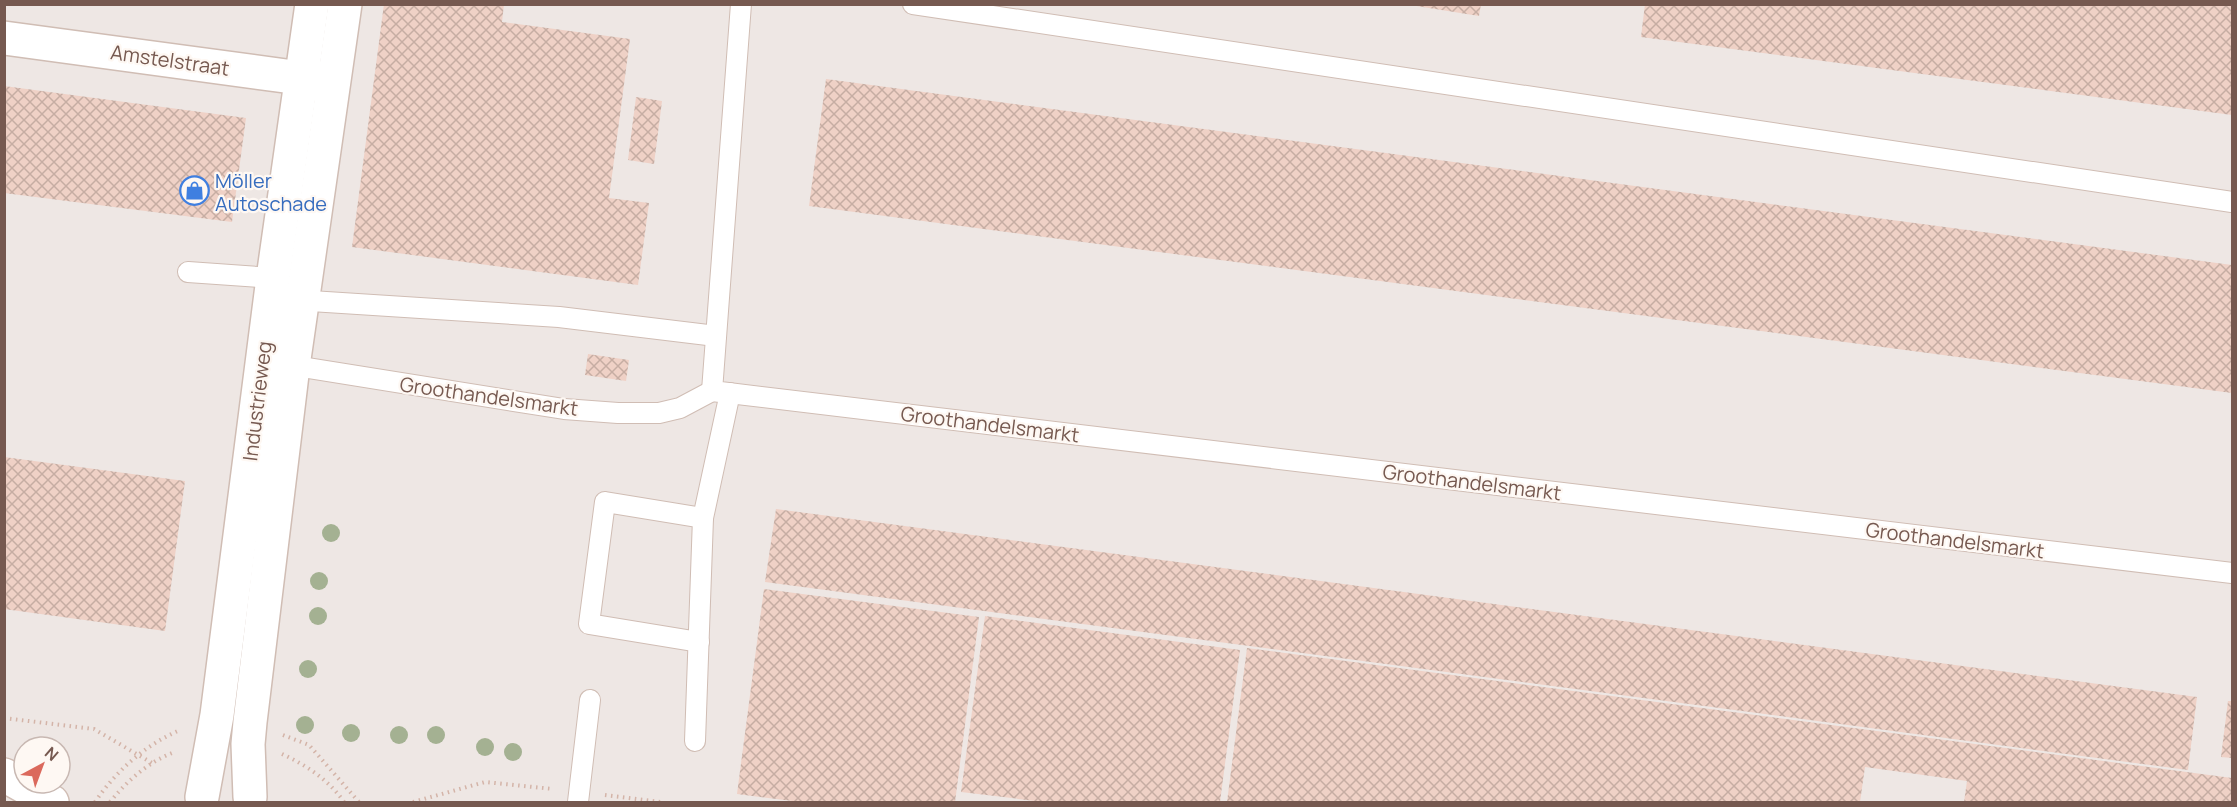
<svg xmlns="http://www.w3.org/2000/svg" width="2237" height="807" font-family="Manrope,sans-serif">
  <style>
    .industrial { fill: #eee7e4; fill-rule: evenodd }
    .building { fill: url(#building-cross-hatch) }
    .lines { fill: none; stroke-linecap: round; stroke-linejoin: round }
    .service-casing { stroke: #d0bdb4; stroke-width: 22 }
    .minor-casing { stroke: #d0bdb4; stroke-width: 36 }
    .tertiary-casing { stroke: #d0bdb4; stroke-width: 36 }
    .path { stroke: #d4b4a8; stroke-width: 4; stroke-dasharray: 1.5 4.5; stroke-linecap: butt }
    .service { stroke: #fff; stroke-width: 20 }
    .minor { stroke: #fff; stroke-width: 33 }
    .tertiary { stroke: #fff; stroke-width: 33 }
    .tree { fill: #a4b192 }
    .labels { text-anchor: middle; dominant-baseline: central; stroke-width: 4.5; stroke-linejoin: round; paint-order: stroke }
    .street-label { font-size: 20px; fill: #765950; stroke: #fef8f3 }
    .shop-label { font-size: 20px; fill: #366cbe; stroke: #fef8f3; text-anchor: start }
  </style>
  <defs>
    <pattern id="building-cross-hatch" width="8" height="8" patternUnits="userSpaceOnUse" patternTransform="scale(1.5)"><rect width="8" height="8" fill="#efd1c6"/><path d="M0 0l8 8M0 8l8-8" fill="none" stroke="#c6ada3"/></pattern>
  </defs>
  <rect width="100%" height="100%" fill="#fbf4ec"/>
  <path class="industrial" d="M5 5H2232V802H5ZM24 747H60V783H24Z"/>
  <g class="building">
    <path d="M384 4H504L502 22 630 39 609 198 649 203 638 285 352 247Z"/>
    <path d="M1404 4H1481L1479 16Z"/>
    <path d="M1645 4H2232V115L1641 37Z"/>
    <path d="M826 79 2232 265V393L809 206Z"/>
    <path d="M4 86 246 118 232 222 4 193Z"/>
    <path d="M636 97 662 101 654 164 628 160Z"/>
    <path d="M588 354 629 360 626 381 585 375Z"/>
    <path d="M4 457 185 481 165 631 4 609Z"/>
    <path d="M776 509 2197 697 2188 770 765 582Z"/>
    <path d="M764 589 979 617 955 802H801L737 794Z"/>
    <path d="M985 616 1240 650 1220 802H1044L961 792Z"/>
    <path d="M1247 648 2232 778V802H1964L1967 781 1865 767 1860 802H1227Z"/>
    <path d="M2228 701H2232V758L2221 757Z"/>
  </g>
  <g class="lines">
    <defs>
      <g id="service">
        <path d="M741 4 712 391 2232 573"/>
        <path d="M913 4 2232 202"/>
        <path d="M188 272 273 278"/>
        <path d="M295 300 559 317 716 336"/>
        <path d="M283 364 564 409 618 413H659L680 408 712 391"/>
        <path d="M699 642 589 624 605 502 703 518"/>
        <path d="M695 741 703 518 730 393"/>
        <path d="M578 802 590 700"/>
      </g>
      <path id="minor" d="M4 38 330 82"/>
      <g id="tertiary">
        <path d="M4 775 52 802"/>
        <path d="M202 797 217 715 273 278 312 4"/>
        <path d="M250 797 248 744 250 722 293 366 345 4"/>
      </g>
    </defs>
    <use href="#service" class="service-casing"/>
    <use href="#minor" class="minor-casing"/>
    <use href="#tertiary" class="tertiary-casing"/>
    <g class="path">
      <path d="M4 718 94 729 152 763"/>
      <path d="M283 735 309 745 359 802"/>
      <path d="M282 754C306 765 329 780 344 802"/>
      <path d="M605 795 661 802"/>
      <path d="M95 802C116 771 145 745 180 730"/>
      <path d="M110 802C127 781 149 761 175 752"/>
      <path d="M413 802 485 782 553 789"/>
    </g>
    <use href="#service" class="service"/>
    <use href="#minor" class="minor"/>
    <use href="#tertiary" class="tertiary"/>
  </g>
  <g class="tree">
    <circle cx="331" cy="533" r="9"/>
    <circle cx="319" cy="581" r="9"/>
    <circle cx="318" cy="616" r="9"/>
    <circle cx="308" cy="669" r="9"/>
    <circle cx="305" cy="725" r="9"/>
    <circle cx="351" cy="733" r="9"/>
    <circle cx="399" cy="735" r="9"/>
    <circle cx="436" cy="735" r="9"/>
    <circle cx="485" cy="747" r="9"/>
    <circle cx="513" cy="752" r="9"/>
  </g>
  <defs>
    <symbol id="shop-ring" viewBox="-11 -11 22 22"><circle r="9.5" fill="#fef8f3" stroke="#3f7fe0" stroke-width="1.5"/><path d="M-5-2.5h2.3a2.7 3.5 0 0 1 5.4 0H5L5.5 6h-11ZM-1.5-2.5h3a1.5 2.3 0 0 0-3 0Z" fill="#3f7fe0"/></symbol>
  </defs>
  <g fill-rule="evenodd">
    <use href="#shop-ring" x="178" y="174" width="33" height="33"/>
  </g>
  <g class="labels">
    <g class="street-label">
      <text transform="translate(170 60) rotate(8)">Amstelstraat</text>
      <text transform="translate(489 396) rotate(8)">Groothandelsmarkt</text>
      <text transform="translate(257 401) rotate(-83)">Industrieweg</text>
      <text transform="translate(990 424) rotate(7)">Groothandelsmarkt</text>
      <text transform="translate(1472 482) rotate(7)">Groothandelsmarkt</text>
      <text transform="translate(1955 540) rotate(7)">Groothandelsmarkt</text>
    </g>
    <g class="shop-label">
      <text x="215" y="180">Möller<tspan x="215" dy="23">Autoschade</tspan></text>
    </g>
  </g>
  <rect width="2237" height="807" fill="none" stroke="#765950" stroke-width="12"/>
  <g transform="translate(42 765) rotate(41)"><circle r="28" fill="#fef8f3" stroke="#c8b8b2" stroke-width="1.5"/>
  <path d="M0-4.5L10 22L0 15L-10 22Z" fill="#db695c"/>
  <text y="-9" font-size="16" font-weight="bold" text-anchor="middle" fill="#765950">N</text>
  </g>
</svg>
